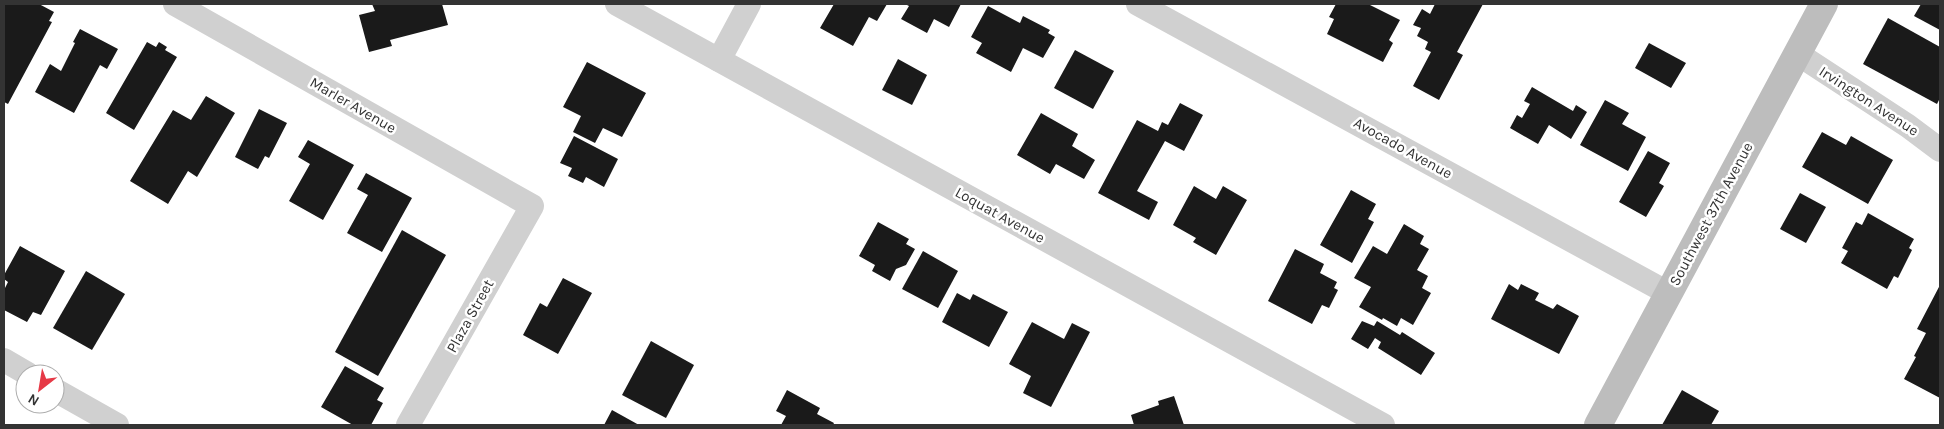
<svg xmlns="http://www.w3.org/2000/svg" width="1944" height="429" font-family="Karla,sans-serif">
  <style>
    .building { fill: #1a1a1a }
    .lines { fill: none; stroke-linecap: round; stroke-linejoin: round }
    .street { stroke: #d0d0d0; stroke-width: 24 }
    .secondary { stroke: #bdbdbd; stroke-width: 28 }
    .labels { text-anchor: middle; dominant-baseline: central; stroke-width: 5; stroke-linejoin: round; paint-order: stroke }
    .street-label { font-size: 15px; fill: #333; stroke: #fff }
  </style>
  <rect width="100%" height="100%" fill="#fff"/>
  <g class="building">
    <path d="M5 4H39L54 12 49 21 52 22 8 104 4 102Z"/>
    <path d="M372 4H442L448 25 390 40 392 46 369 52 359 15 375 11Z"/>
    <path d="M834 4H887L877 21 869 17 853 46 820 28Z"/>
    <path d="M905 4H961L949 27 934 19 927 33 901 19 909 6Z"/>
    <path d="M1336 4H1368L1400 20 1389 40 1393 43 1383 62 1327 34 1334 19 1329 17Z"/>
    <path d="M1435 4H1483L1457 52 1463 55 1439 100 1413 86 1431 52 1425 49 1428 42 1417 36 1421 28 1413 25 1422 9 1430 14Z"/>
    <path d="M1921 4H1940V30L1914 16Z"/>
    <path d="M988 6 1020 23 1023 16 1050 30 1048 33 1055 37 1043 58 1023 48 1011 72 976 53 982 43 971 37Z"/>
    <path d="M1888 18 1940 47V98L1937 104 1863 64Z"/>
    <path d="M80 29 118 49 107 69 100 65 74 113 35 92 50 64 61 71 75 43 73 42Z"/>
    <path d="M147 42 156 47 159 42 167 47 165 50 177 57 134 130 106 113Z"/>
    <path d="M1649 43 1686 63 1671 88 1635 68Z"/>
    <path d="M1075 50 1114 71 1093 109 1054 88Z"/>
    <path d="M898 59 927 75 912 105 882 90Z"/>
    <path d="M587 62 646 93 622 137 603 128 595 143 573 132 581 116 563 107Z"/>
    <path d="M1532 87 1573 111 1576 105 1587 112 1571 139 1549 125 1538 144 1510 128 1517 115 1522 118 1530 104 1524 101Z"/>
    <path d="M206 96 235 113 197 177 188 171 168 204 130 181 173 110 191 120Z"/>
    <path d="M1605 100 1629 113 1622 124 1646 137 1628 171 1580 145Z"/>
    <path d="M1180 103 1203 115 1184 151 1165 141 1137 191 1158 202 1149 220 1098 193 1137 120 1158 131 1162 122 1168 125Z"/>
    <path d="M259 109 287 123 269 158 265 156 258 169 235 157Z"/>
    <path d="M1041 113 1078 134 1072 146 1095 160 1084 179 1056 164 1050 174 1017 155Z"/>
    <path d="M1822 132 1846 145 1851 136 1893 160 1868 204 1802 167Z"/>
    <path d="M574 136 618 159 604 187 586 177 583 183 568 176 572 168 560 163Z"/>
    <path d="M308 140 354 165 323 220 289 201 310 164 298 157Z"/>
    <path d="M1648 151 1670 163 1659 183 1664 186 1646 217 1619 202Z"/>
    <path d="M366 173 412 198 382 252 347 233 368 195 357 189Z"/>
    <path d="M1194 186 1216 199 1223 186 1247 200 1216 255 1193 242 1196 238 1173 225Z"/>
    <path d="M1351 190 1376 204 1368 219 1374 222 1352 263 1320 245Z"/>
    <path d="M1800 193 1826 207 1806 243 1780 229Z"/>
    <path d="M1868 213 1914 239 1909 248 1912 250 1898 278 1894 276 1887 289 1841 263 1848 251 1842 248 1856 222 1862 225Z"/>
    <path d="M878 222 909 239 906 244 915 249 906 265 896 269 890 281 872 271 875 265 859 256Z"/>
    <path d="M1404 224 1424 236 1420 244 1429 249 1417 270 1428 276 1422 288 1431 293 1413 325 1401 318 1397 326 1383 318 1382 320 1359 307 1371 287 1354 278 1373 246 1387 254Z"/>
    <path d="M402 230 446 255 378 376 335 352Z"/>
    <path d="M20 246 65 271 41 315 33 312 27 322 4 310V290L8 282 4 279V275Z"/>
    <path d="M1295 249 1324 264 1320 273 1337 282 1334 288 1338 290 1329 308 1322 305 1312 324 1268 301Z"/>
    <path d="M923 251 958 271 938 308 902 289Z"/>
    <path d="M86 271 125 294 92 350 53 328Z"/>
    <path d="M563 278 592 293 558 354 523 335 540 303 547 307Z"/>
    <path d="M1509 284 1518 290 1521 284 1539 293 1535 300 1553 309 1557 304 1579 316 1559 354 1491 319Z"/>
    <path d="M1940 285V398L1904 379 1916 357 1914 356 1926 333 1917 329Z"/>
    <path d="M957 293 970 300 973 294 1008 312 989 347 942 322Z"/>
    <path d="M1362 321 1374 326 1377 321 1400 335 1402 332 1435 353 1421 375 1378 348 1381 342 1375 338 1368 349 1351 339Z"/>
    <path d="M1032 322 1064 339 1072 323 1090 332 1051 407 1023 393 1031 376 1009 364Z"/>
    <path d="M651 341 694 365 666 418 622 395Z"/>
    <path d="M345 366 384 388 377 400 383 403 371 425H353L321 407Z"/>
    <path d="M787 390 820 408 817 414 834 423 833 425H781L786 416 776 411Z"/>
    <path d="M1682 390 1719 411 1711 425H1662Z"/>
    <path d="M1174 396 1184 425H1134L1131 415 1159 405 1158 401Z"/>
    <path d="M612 410 639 425H604Z"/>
  </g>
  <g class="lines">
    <g class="street">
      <path d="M175 4 532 206 408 425"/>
      <path d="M617 4 1383 425"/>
      <path d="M1138 4 1668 293"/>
      <path d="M1798 54 1908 126 1940 150"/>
      <path d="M719 60 749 4"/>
      <path d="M4 360 28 374"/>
      <path d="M55 390 117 425"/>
    </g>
    <path class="secondary" d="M1598 425 1824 4"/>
  </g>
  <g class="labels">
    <g class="street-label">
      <text transform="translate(1869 101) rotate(33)">Irvington Avenue</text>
      <text transform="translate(353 105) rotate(30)">Marler Avenue</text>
      <text transform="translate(1403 148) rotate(29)">Avocado Avenue</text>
      <text transform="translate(1711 214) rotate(-62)">Southwest 37th Avenue</text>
      <text transform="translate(1000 215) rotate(29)">Loquat Avenue</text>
      <text transform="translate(470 316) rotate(-61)">Plaza Street</text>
    </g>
  </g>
  <rect width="1944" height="429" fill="none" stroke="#333333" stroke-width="10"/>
  <g transform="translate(40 389) rotate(211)"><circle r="24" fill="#ffffff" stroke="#adadad"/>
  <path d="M0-4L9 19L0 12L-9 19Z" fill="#e63946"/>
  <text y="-8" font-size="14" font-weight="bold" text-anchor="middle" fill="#333333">N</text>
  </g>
</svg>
